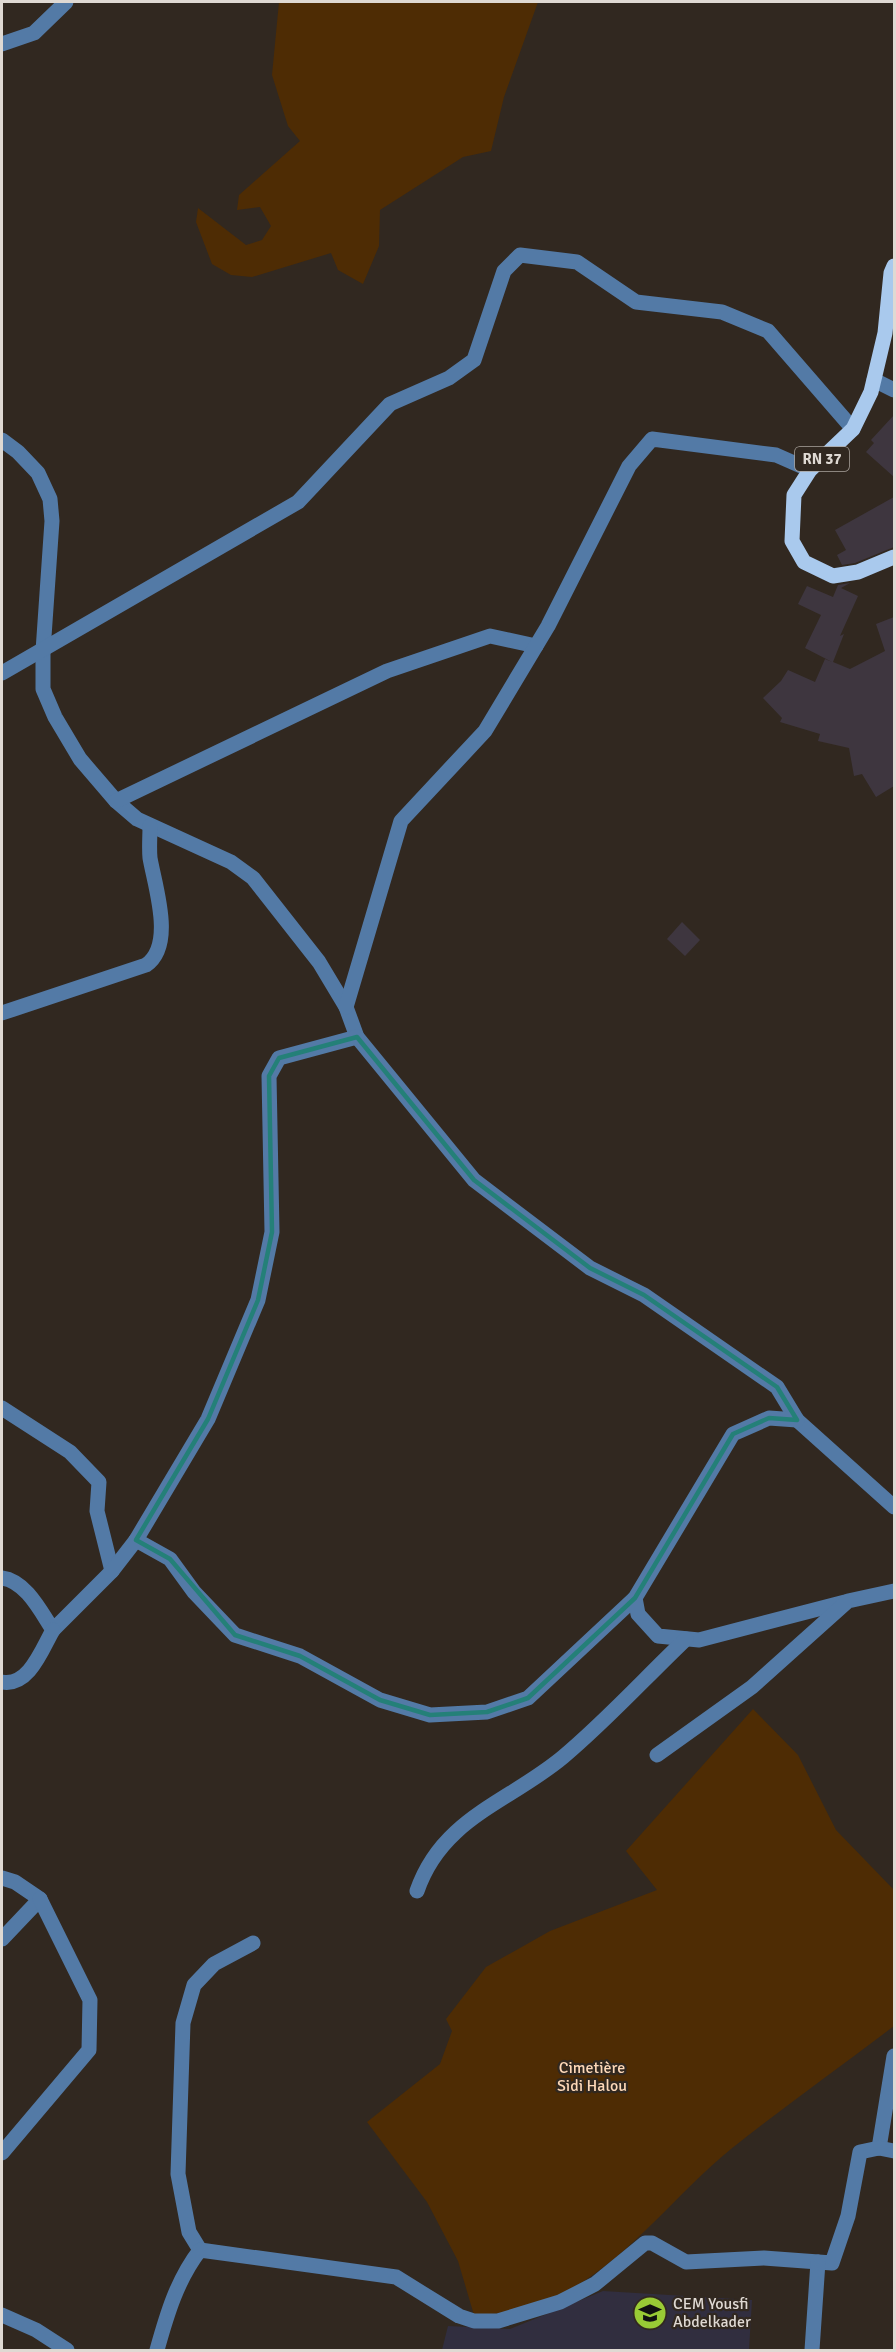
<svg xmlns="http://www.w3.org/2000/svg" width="896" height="2352" font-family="Signika,sans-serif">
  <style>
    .education { fill: #312e3f }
    .green { fill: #4e2c04 }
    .building { fill: #3e363f }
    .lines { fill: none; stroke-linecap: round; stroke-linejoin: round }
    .minor { stroke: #537aa6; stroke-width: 15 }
    .major { stroke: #a9c9ed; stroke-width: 15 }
    .marked { fill: none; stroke: #248078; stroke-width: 4.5; stroke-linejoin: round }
    .labels { text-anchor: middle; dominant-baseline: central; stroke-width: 4.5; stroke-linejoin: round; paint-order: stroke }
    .shield { fill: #312820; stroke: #aba49d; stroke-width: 1.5 }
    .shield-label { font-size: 15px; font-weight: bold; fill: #dfd9d3 }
    .park-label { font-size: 16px; fill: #fdd8b8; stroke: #312820 }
    .poi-label { font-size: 16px; fill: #dfd9d3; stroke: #312820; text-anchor: start }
  </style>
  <rect width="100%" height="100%" fill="#312820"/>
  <path class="education" d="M603 2291 752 2300 749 2350H442L448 2326 510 2329Z"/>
  <g class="green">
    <path d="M279 2H538L504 97 491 151 463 157 380 210 379 246 363 284 338 270 331 253 252 277 231 275 212 264 196 222 198 208 246 245 262 240 271 226 260 207 237 210 239 195 300 141 288 126 272 75Z"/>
    <path d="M753 1709 798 1755 836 1830 894 1890V2026C840 2067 784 2107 731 2149 661 2206 609 2289 515 2311 502 2314 487 2314 474 2315L458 2261 427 2202 367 2122 440 2064 452 2031 446 2019 486 1967 550 1931 657 1890 626 1851Z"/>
  </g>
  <g class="building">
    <path d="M894 415V477L866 452 874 443 871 440Z"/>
    <path d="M894 497V547L855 563 842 565 837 555 846 550 835 530Z"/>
    <path d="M850 583 841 588 858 596 840 636 844 634 833 662 850 669 885 651 876 624 894 617V786L876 797 862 774 854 776 849 748 818 741 820 734 780 722 782 718 763 698 781 681 788 670 815 682 825 659 832 662 805 648 821 615 798 604 807 586 833 597 838 585Z"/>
    <path d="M682 922 700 940 685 956 667 939Z"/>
  </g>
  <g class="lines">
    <g class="minor">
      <path d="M2 44 34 33 66 2"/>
      <path d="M874 380 894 390"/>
      <path d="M2 440 18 452 38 473 50 499 52 521 43 651V689L55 717 80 759 116 801 137 819 231 862 253 878 319 962 346 1007 357 1037 474 1180 590 1268 644 1295 777 1387 797 1420 894 1507"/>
      <path d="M2 673 298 502 390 404 449 378 474 360 504 271 520 255 577 262 636 302 722 312 768 331 853 429"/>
      <path d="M116 801 387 671 490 636 536 646"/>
      <path d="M346 1007 401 821 485 731 548 626 629 466 652 439 776 455 810 470"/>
      <path d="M2 1013 146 965C175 945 155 887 150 858 149 848 150 836 150 826"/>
      <path d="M2 1408 70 1452 99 1482 97 1511 112 1571"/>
      <path d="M136 1540 170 1559 194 1592 235 1635 300 1656 380 1700 430 1715 487 1712 528 1698 635 1598 733 1434 769 1418 797 1420"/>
      <path d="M2 1578C26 1581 41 1612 53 1630L112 1571 136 1540 208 1419 258 1300 272 1232 269 1076 279 1058 357 1037"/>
      <path d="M635 1598 638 1614 658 1636 699 1640 845 1602"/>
      <path d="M2 1682C29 1687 42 1649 53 1630"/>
      <path d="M657 1755 752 1687 848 1601 894 1591"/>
      <path d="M2 1878 15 1882 40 1899 2 1939"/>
      <path d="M417 1891C442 1818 509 1802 563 1757 606 1721 645 1678 686 1639"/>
      <path d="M879 2148 894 2056"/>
      <path d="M2 2153 89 2050 90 2000 40 1899"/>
      <path d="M200 2250 189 2232 178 2174 183 2023 194 1985 214 1964 253 1943"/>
      <path d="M2 2315 36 2330 67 2350"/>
      <path d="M157 2350C167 2314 177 2280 200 2250L396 2277 459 2316 474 2321H498L560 2302 595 2284 645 2243H652L686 2262 764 2258 832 2263 848 2216 860 2152 879 2148 894 2151"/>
      <path d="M812 2350 818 2262"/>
    </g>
    <path class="major" d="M894 266 891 273 885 333 871 392 853 429 810 470 794 495 792 541 804 562 833 576 858 572 894 557"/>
  </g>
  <path class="marked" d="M357 1037 474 1180 590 1268 644 1295 777 1387 797 1420 769 1418 733 1434 635 1598 528 1698 487 1712 430 1715 380 1700 300 1656 235 1635 170 1559 136 1540 208 1419 258 1300 272 1232 269 1076 279 1058Z"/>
  <defs>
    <symbol id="school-disc" viewBox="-11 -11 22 22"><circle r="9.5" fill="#99cb35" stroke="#312820"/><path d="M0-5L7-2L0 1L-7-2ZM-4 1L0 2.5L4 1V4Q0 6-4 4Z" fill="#111"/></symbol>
  </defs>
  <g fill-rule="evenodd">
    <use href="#school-disc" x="631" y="2294" width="38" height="38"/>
  </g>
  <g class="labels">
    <rect class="shield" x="795" y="447" width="54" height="24" rx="4.5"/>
    <g class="shield-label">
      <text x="822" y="459">RN 37</text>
    </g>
    <g class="park-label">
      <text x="592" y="2068">Cimetière<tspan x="592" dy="18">Sidi Halou</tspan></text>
    </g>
    <g class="poi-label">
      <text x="673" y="2304">CEM Yousfi<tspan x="673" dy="18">Abdelkader</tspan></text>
    </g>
  </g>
  <rect width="896" height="2352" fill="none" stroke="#dfd9d3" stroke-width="6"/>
</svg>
